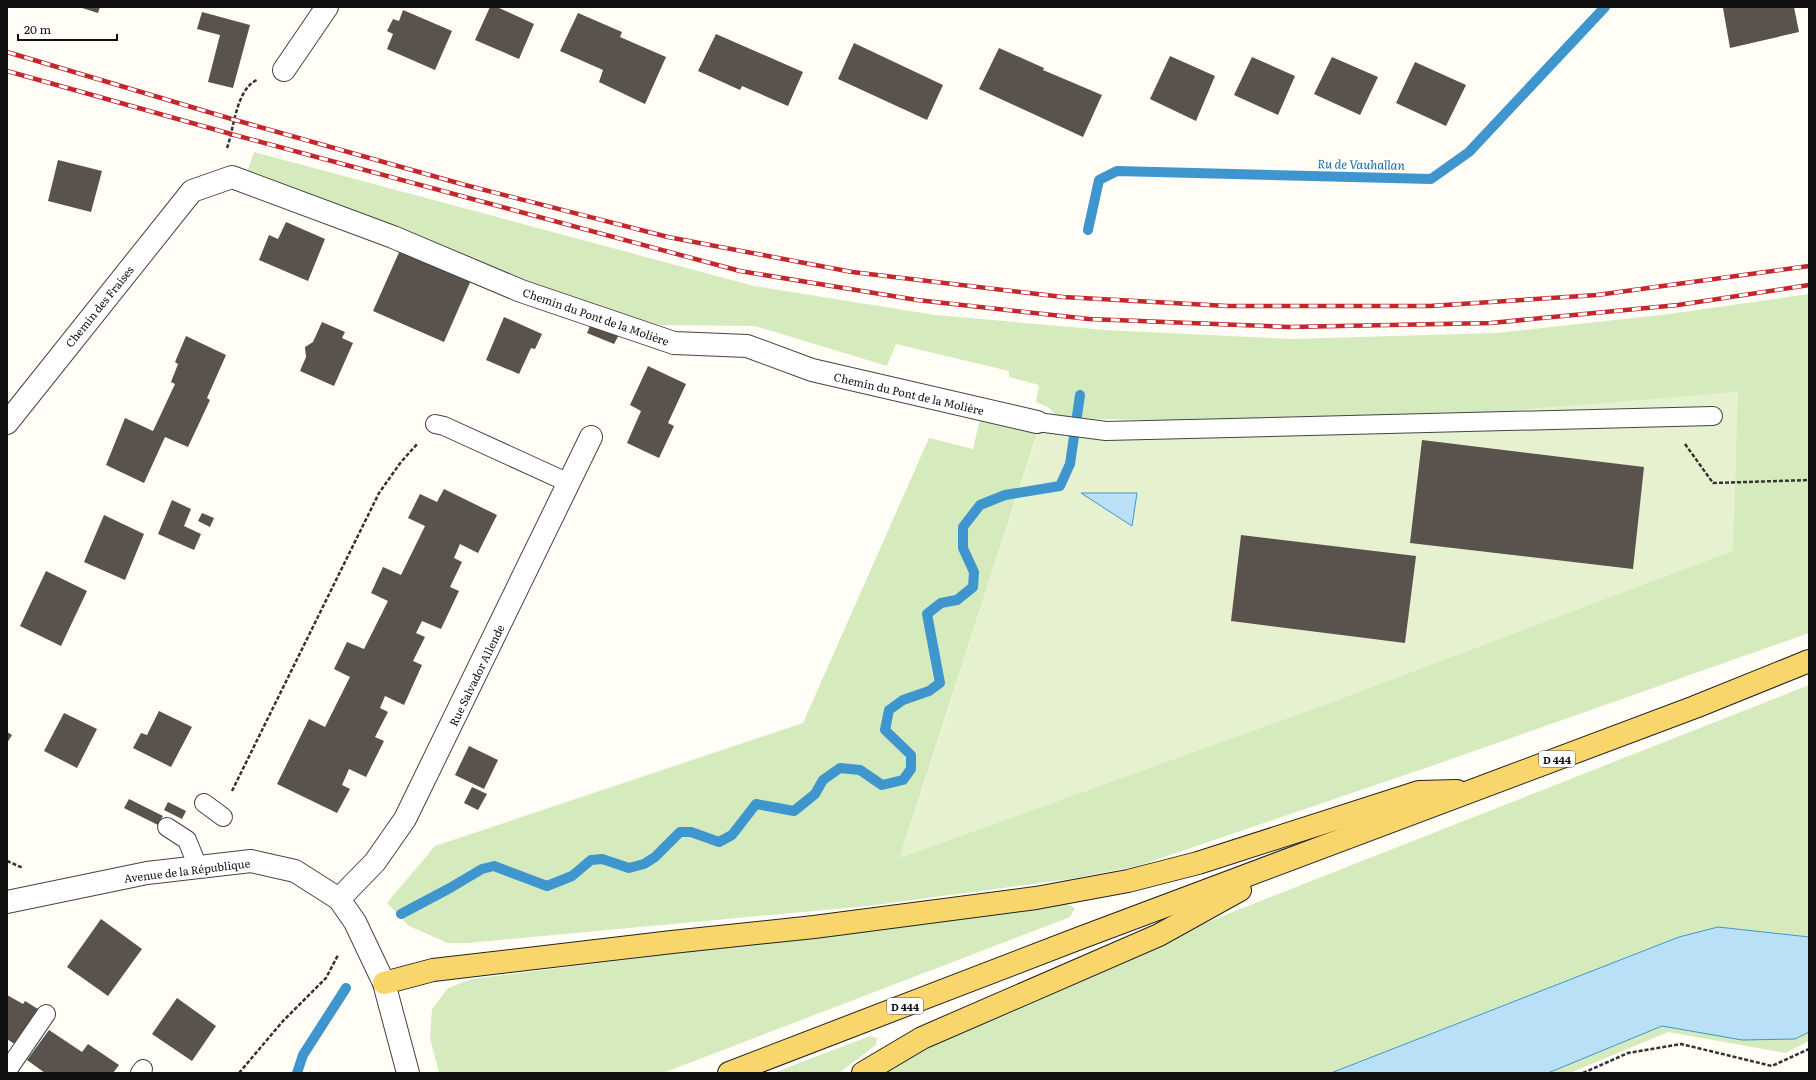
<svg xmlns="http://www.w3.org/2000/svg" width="1816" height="1080" font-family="Literata,serif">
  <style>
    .green { fill: #d5ebbd }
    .pitch { fill: #e6f2cf }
    .water { fill: #b9e0f7; stroke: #3f96cf }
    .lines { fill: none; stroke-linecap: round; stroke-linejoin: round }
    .stream { stroke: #3f96cf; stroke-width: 10 }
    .building { fill: #5a524d }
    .service-casing { stroke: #444; stroke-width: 20 }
    .minor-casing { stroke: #444; stroke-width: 24 }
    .tertiary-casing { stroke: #444; stroke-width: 24 }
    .primary-casing { stroke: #222; stroke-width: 24 }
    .path { stroke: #333; stroke-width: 2.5; stroke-dasharray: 4 2; stroke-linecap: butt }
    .service { stroke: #fff; stroke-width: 18 }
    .minor { stroke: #fff; stroke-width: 22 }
    .tertiary { stroke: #fff; stroke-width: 22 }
    .primary { stroke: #f9d66b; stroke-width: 22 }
    .rail-casing { stroke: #c4262e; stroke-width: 4.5 }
    .rail { stroke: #fff; stroke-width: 3; stroke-dasharray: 9; stroke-linecap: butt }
    .labels { text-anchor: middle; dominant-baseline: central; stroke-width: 4; stroke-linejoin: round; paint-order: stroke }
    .shield { fill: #fff; stroke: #585858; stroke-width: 1 }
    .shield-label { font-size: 10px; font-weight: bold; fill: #111 }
    .street-label { font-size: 11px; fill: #111; stroke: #fff }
    .water-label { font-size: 12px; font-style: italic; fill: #1768a6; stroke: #fff }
  </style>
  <rect width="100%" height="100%" fill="#fffdf5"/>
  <g class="green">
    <path d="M254 152 754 286 935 315 1105 330 1291 339 1496 333 1669 314 1809 294V633L1443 762 1138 866 1070 879 868 906 468 943H448L409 926 387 903 435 846 803 723 929 438 973 449 980 419 1037 433 900 857 1365 422 1064 419 1058 417 1048 407 1036 402 1039 385 1009 377V371L896 344 887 366 755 326 660 325 538 288 245 178Z"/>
    <path d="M1809 685V1041L1785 1053 1668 1032 1570 1073H881L931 1040 1215 919Z"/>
    <path d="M1067 904 1075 908 1070 917 663 1073H439L430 1038 432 1009 448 988 472 979Z"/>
    <path d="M870 1036 877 1038 876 1045 839 1073H773Z"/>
  </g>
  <path class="pitch" d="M1738 392 1733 551 1322 706 900 858 1044 412 1106 431 1365 422Z"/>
  <g class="water">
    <path d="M1081 493H1137L1132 526Z"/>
    <path d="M1718 927 1809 937V1032L1795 1039 1742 1040 1662 1026 1548 1073H1331L1679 937Z"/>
  </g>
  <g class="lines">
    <g class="stream">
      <path d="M1088 230 1099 180 1117 171 1431 179 1469 152 1605 7"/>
      <path d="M401 914 450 888 482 869 494 866 547 886 572 876 591 860 602 859 629 868 644 864 655 857 680 832H691L719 842 732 835 756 804 794 811 815 794 823 780 840 768 860 770 882 785 903 780 911 769V755L885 730 889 710 903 700 929 691 940 683 927 614 941 603 957 600 973 587 974 572 963 548V527L980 505 1005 495 1060 486 1070 464 1080 395"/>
      <path d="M297 1073 303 1055 346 988"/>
    </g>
  </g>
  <g class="building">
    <path d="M79 7H100L98 13Z"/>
    <path d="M490 7H497L534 24 519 59 475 40Z"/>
    <path d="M1728 7H1794L1799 32 1730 48 1723 8Z"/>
    <path d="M403 10 452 31 435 70 387 49 393 34 387 31 393 19 399 21Z"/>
    <path d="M202 12 250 25 233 88 208 82 220 35 197 29Z"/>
    <path d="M578 13 622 32 620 37 666 57 645 104 599 82 603 70 560 51Z"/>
    <path d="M716 34 803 72 788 106 742 86 740 90 698 71Z"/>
    <path d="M854 43 943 85 927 120 838 79Z"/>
    <path d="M999 48 1044 68 1043 70 1102 95 1083 137 979 89Z"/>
    <path d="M1170 56 1215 76 1196 121 1150 99Z"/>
    <path d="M1252 57 1295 76 1278 115 1234 95Z"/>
    <path d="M1332 57 1378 77 1360 115 1314 94Z"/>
    <path d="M1415 62 1466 85 1446 126 1396 103Z"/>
    <path d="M58 160 102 171 91 212 48 201Z"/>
    <path d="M286 222 325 239 308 281 259 260 269 235 278 239Z"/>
    <path d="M401 248 472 278 444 342 373 311Z"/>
    <path d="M504 317 542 334 535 349 531 348 519 374 486 360Z"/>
    <path d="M592 321 620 333 614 344 587 333Z"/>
    <path d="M322 322 345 332 342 338 353 343 334 386 300 371 306 357 305 347 313 342Z"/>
    <path d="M186 336 226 355 207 398 210 400 188 447 165 437 144 483 106 465 125 418 153 431 175 384 171 382 178 364 175 362Z"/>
    <path d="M648 366 686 384 668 423 674 426 659 458 627 443 641 411 630 405Z"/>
    <path d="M1422 440 1644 467 1633 569 1410 543Z"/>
    <path d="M444 489 497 515 478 553 460 544 454 558 462 562 450 587 459 591 441 629 422 621 416 633 425 637 413 661 422 665 404 705 385 696 380 708 388 712 375 737 384 741 366 777 349 769 342 785 350 789 337 813 277 784 309 719 325 727 350 677 334 669 347 642 364 649 388 601 371 593 383 567 401 575 425 526 408 518 420 494 437 502Z"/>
    <path d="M172 500 191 509 184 526 201 534 194 550 158 534Z"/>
    <path d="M202 513 214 518 210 527 198 521Z"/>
    <path d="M104 515 144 534 125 580 84 562Z"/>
    <path d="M1241 535 1416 556 1405 643 1231 621Z"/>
    <path d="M46 571 87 591 61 646 20 626Z"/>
    <path d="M159 711 192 727 171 767 133 748 141 733 147 735Z"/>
    <path d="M64 713 97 729 77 768 44 751Z"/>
    <path d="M7 732 12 735 7 743Z"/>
    <path d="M469 746 498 760 484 789 455 775Z"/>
    <path d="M472 787 487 794 478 810 464 803Z"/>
    <path d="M129 799 163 816 158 825 124 808Z"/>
    <path d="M168 802 186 811 182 819 164 810Z"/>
    <path d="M101 919 142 949 108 996 67 967Z"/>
    <path d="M7 995 23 1004 25 1001 38 1009 16 1045 7 1039Z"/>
    <path d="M177 998 216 1026 192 1061 152 1034Z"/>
    <path d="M49 1030 82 1052 88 1044 119 1065 113 1073H62L60 1072 59 1073H45L27 1060Z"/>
  </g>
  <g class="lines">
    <defs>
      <g id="service">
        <path d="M1037 422 1106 431 1713 416"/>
        <path d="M435 424 444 426 569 483"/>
        <path d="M204 803 223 817"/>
        <path d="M167 827 187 840 198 867"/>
        <path d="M7 1071 46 1014"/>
        <path d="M140 1073 143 1069"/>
      </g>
      <g id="minor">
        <path d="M284 70 327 7"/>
        <path d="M7 423 192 191 232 177 393 237 521 291 674 343 747 346 812 370 1037 422"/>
        <path d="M339 899 375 862 405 819 591 437"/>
      </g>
      <path id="tertiary" d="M7 902 147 873 251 861 295 871 339 899 355 922 384 983 408 1073"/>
      <g id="primary">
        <path d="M384 983 433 970 672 942 814 927 1036 898 1128 881 1198 863 1419 792 1457 791"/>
        <path d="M729 1073 1080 938 1695 707 1809 661"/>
        <path d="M863 1073 922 1038 1159 935 1240 890"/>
      </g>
    </defs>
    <use href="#service" class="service-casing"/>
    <use href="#minor" class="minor-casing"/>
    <use href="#tertiary" class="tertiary-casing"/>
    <use href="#primary" class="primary-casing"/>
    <g class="path">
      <path d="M227 148C234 129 236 89 257 80"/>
      <path d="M1685 444 1713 483 1809 480"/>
      <path d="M232 791 379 493 401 462 418 443"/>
      <path d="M7 861 23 868"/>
      <path d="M239 1073 283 1021 326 978 338 955"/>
      <path d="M1583 1073 1628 1053 1681 1044 1772 1066 1809 1049"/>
    </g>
    <use href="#service" class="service"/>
    <use href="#minor" class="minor"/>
    <use href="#tertiary" class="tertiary"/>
    <use href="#primary" class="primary"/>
    <defs>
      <g id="rail">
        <path d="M7 52 235 120 465 185 668 237 852 272 1063 297 1227 306H1430L1597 295 1809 266"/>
        <path d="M7 71 231 134 740 271 917 300 1089 319 1289 327 1491 323 1678 305 1809 285"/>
      </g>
    </defs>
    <use href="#rail" class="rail-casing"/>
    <use href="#rail" class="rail"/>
  </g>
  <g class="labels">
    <g class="shield">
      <rect x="1539" y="751" width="36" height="16" rx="3"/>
      <rect x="887" y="998" width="36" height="16" rx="3"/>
    </g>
    <g class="shield-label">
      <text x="1557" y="759">D 444</text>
      <text x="905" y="1006">D 444</text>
    </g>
    <g class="street-label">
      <text transform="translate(99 306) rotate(-51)">Chemin des Fraises</text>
      <text transform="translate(596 316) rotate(19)">Chemin du Pont de la Molière</text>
      <text transform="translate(909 393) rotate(13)">Chemin du Pont de la Molière</text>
      <text transform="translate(476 675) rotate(-64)">Rue Salvador Allende</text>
      <text transform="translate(187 870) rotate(-7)">Avenue de la République</text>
    </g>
    <g class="water-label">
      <text transform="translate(1361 164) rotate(1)">Ru de Vauhallan</text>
    </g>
  </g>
  <rect width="1816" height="1080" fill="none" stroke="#111111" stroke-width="16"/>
  <path d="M18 34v6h99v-6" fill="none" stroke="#111111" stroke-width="2"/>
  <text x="24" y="34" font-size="12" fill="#111111" stroke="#ffffff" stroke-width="3" paint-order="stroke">20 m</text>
</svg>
